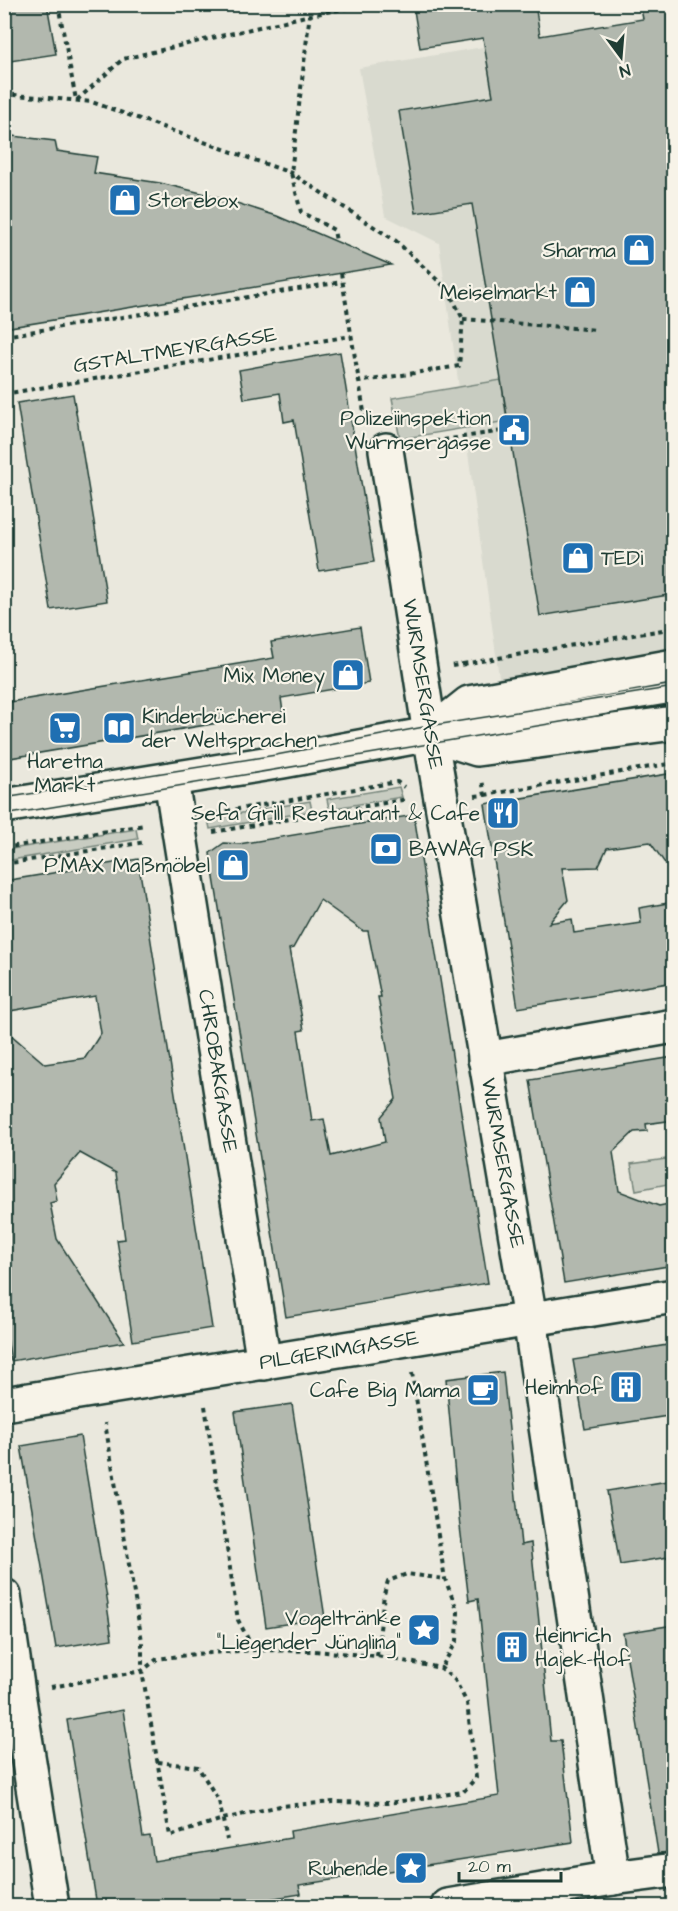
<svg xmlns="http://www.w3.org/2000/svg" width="678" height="1911" font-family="'Architects Daughter',sans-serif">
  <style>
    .built { fill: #d9dacf }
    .green { fill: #c8ccc1; stroke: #74847a; stroke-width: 1.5 }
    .building { fill: #b2b8ae; stroke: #1f3d34; stroke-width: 1.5; fill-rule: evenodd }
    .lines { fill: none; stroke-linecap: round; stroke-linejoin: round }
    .service-casing { stroke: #1f3d34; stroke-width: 22 }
    .minor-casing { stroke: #1f3d34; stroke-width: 38 }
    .secondary-casing { stroke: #1f3d34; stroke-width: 38 }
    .path { stroke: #1f3d34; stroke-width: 4; stroke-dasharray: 4.5 4.5; stroke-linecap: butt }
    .service { stroke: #f7f3e8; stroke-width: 18 }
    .minor { stroke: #f7f3e8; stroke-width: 33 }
    .secondary { stroke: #f7f3e8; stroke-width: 33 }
    .tram { stroke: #1f3d34; stroke-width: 1.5 }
    .labels { text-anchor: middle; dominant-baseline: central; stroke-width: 4.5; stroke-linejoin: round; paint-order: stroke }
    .poi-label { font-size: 21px; fill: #1f3d34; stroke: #f7f3e8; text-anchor: end }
    .street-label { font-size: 21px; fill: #1f3d34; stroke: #f7f3e8 }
  </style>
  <rect width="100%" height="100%" fill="#eae8dd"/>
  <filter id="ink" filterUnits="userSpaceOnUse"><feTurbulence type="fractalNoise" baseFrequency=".0167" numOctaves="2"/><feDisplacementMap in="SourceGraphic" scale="12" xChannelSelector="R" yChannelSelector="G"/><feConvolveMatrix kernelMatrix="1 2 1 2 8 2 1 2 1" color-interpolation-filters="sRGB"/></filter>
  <g filter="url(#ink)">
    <path class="built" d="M673 15V667L501 691 439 243 385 216 359 68Z"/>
    <g class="green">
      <path d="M501 380 507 421 400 439 392 398Z"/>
      <path d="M399 787 402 797 329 809 327 799Z"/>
      <path d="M310 801 312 811 210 829 208 819Z"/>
      <path d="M136 829 138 839 5 861V850Z"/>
      <path d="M673 1158V1183L636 1190 631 1164Z"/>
    </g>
    <g class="building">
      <path d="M33 4H47L56 54 4 62V9Z"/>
      <path d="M445 4H535L540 36 643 19 640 4H674V594L540 616 472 204 416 213 399 111 493 96 483 38 420 48 414 10Z"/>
      <path d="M4 135 55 141 57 151 97 157 94 173 160 183 218 197 277 216 391 265 4 328Z"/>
      <path d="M340 352 374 562 319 571 294 420 284 422 280 393 244 399 239 370Z"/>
      <path d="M73 394 107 601 51 610 17 403Z"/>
      <path d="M360 627 369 683 281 698 283 712 4 759V703L274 658 271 642Z"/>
      <path d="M674 773V876L650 842 607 848 598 867 562 868 568 900 549 923 572 919 574 933 641 923 639 908 674 902V982L518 1008 485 804Z"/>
      <path d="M414 815 488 1283 286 1317 210 853 224 843 239 844ZM320 900 363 931H368L381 997H378L396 1099 381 1117 385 1142 331 1156 324 1119 312 1121 298 1031 304 1030 289 949 293 948Z"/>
      <path d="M138 859 212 1328 133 1341 117 1240 125 1239 116 1173 80 1153 54 1183 57 1201 50 1203 57 1239 124 1342 11 1361 4 1321V1029L45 1064 85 1058 101 1033 95 996 4 1012V881Z"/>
      <path d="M674 1057V1120L646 1124 647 1131 634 1132 613 1152 619 1191 659 1206 674 1203V1265L564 1283 530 1080Z"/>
      <path d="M674 1344V1415L585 1429 573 1360Z"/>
      <path d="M503 1372 521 1545 531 1543 551 1741H561L573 1842 299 1885 301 1894 243 1903V1906H97L67 1720 123 1710 143 1837 150 1836 154 1861 291 1838 290 1831 499 1796 478 1599 469 1601 459 1518 446 1379Z"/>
      <path d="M292 1404 325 1618 266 1627 235 1412Z"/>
      <path d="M80 1436 108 1604 107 1605 112 1639 56 1648 21 1446Z"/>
      <path d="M674 1480V1556L620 1565 607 1491Z"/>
      <path d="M674 1625V1852L658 1853 623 1633Z"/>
    </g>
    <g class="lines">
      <defs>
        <path id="service" d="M441 732 674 694"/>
        <g id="minor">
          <path d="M386 450 430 734 530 1319 613 1878"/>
          <path d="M171 780 264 1363"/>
          <path d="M485 1059 674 1026"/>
          <path d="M4 1404 674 1296"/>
          <path d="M4 1596 18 1693 52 1906"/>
          <path d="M448 1906 613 1878 674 1870"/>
        </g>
        <g id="secondary">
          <path d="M430 734 477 749 674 723"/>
          <path d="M4 806 283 761 430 734 469 703 674 666"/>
        </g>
      </defs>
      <use href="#service" class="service-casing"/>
      <use href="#minor" class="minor-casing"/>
      <use href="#secondary" class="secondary-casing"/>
      <g class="path">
        <path d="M58 4 76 100"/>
        <path d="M311 4 291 173 301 212 334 230 336 241"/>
        <path d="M4 94 92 102 291 173 396 241 448 290 463 319 459 366 358 382"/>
        <path d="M77 100 123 59 310 15 371 4"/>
        <path d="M341 273 366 424"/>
        <path d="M463 319 597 330"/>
        <path d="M4 336 342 282"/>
        <path d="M4 394 351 336"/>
        <path d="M417 444 509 430"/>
        <path d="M463 664 674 628"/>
        <path d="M452 666 463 664 464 669"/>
        <path d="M485 795 674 763"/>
        <path d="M475 796 485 795 482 780"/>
        <path d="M209 814 397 782 404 787"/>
        <path d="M213 832 402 800 406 797"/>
        <path d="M4 848 145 825"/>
        <path d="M4 864 146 842"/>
        <path d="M412 1373 445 1579 458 1612 457 1641 441 1668"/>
        <path d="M205 1406 238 1620 254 1650"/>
        <path d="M377 1656 384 1594 388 1581 407 1574 445 1579"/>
        <path d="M51 1687 142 1671 157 1659 195 1654 254 1650 314 1651 377 1656 441 1668 455 1680 467 1703 476 1778 463 1792 388 1803 334 1802 280 1806 223 1819 170 1836 142 1671V1641L105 1423"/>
        <path d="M158 1762 198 1767 219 1801 227 1840"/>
      </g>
      <use href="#service" class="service"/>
      <use href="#minor" class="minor"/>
      <use href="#secondary" class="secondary"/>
      <g class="tram">
        <path d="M4 798 276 755 429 726 674 687"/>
        <path d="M4 815C228 779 450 739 674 703"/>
      </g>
    </g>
  </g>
  <defs>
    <symbol id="shop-square" viewBox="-11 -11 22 22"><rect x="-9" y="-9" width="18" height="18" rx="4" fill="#1f6fb2" stroke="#f7f3e8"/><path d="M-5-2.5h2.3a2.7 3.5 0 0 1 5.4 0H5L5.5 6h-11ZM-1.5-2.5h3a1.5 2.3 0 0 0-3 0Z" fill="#fff"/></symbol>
    <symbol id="civic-square" viewBox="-11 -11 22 22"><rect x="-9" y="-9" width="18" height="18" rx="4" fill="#1f6fb2" stroke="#f7f3e8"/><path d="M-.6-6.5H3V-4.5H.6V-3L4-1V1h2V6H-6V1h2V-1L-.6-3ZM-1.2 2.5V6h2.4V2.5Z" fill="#fff"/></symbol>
    <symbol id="supermarket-square" viewBox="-11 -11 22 22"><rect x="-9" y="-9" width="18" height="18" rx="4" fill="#1f6fb2" stroke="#f7f3e8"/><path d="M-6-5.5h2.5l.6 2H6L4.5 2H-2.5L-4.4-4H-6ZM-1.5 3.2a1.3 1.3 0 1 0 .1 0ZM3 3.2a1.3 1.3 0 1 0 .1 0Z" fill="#fff"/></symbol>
    <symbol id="library-square" viewBox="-11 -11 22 22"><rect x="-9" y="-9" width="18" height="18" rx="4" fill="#1f6fb2" stroke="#f7f3e8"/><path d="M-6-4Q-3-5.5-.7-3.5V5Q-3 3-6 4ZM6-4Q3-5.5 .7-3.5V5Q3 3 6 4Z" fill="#fff"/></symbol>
    <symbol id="restaurant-square" viewBox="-11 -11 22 22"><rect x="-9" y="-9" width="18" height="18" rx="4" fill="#1f6fb2" stroke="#f7f3e8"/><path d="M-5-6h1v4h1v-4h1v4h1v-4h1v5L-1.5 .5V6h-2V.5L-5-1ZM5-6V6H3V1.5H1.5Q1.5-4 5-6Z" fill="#fff"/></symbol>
    <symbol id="bank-square" viewBox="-11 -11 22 22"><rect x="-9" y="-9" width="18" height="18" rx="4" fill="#1f6fb2" stroke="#f7f3e8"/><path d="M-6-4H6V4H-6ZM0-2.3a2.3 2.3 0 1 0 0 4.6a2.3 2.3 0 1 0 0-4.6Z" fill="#fff"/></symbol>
    <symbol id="building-square" viewBox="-11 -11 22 22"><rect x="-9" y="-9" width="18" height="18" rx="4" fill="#1f6fb2" stroke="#f7f3e8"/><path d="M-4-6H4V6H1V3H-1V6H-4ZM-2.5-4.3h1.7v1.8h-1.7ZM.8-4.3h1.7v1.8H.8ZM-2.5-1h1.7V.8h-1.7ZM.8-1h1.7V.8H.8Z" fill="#fff"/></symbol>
    <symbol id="cafe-square" viewBox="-11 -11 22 22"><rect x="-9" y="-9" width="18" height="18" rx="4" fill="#1f6fb2" stroke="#f7f3e8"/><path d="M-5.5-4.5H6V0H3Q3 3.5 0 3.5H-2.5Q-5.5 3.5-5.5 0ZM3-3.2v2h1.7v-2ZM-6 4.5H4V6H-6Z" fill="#fff"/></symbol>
    <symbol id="sight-square" viewBox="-11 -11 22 22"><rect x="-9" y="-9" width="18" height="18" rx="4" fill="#1f6fb2" stroke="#f7f3e8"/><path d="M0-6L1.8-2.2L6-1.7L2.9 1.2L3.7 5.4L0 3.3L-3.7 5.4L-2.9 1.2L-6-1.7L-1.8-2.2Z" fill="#fff"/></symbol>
  </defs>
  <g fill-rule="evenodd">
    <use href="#shop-square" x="106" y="181" width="38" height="38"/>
    <use href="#shop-square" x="620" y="231" width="38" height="38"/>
    <use href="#shop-square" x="561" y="273" width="38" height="38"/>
    <use href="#civic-square" x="495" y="411" width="38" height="38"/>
    <use href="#shop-square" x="559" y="539" width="38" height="38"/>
    <use href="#shop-square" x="329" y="656" width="38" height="38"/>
    <use href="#supermarket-square" x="46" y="709" width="38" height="38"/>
    <use href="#library-square" x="100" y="709" width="38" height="38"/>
    <use href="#restaurant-square" x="484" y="794" width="38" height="38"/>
    <use href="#bank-square" x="367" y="830" width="38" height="38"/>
    <use href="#shop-square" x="214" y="846" width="38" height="38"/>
    <use href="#building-square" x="607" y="1368" width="38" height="38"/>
    <use href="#cafe-square" x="464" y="1371" width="38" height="38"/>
    <use href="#sight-square" x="405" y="1611" width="38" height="38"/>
    <use href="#building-square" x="493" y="1628" width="38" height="38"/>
    <use href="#sight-square" x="392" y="1849" width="38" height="38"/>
  </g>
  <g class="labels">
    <g class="poi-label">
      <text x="148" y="200" text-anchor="start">Storebox</text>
      <text x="616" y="250">Sharma</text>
      <text x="557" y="292">Meiselmarkt</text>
      <text x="491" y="418">Polizeiinspektion<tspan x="491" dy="24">Wurmsergasse</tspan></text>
      <text x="601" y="558" text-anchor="start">TEDi</text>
      <text x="325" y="675">Mix Money</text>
      <text x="142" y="716" text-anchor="start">Kinderbücherei<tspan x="142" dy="24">der Weltsprachen</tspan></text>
      <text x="65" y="761" text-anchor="middle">Haretna<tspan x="65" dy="24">Markt</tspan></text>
      <text x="480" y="813">Sefa Grill Restaurant &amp; Cafe</text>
      <text x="409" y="849" text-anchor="start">BAWAG PSK</text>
      <text x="210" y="865">P.MAX Maßmöbel</text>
      <text x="603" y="1387">Heimhof</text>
      <text x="460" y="1390">Cafe Big Mama</text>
      <text x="401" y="1618">Vogeltränke<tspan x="401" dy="24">"Liegender Jüngling"</tspan></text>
      <text x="535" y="1635" text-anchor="start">Heinrich<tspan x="535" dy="24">Hajek-Hof</tspan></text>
      <text x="388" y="1868">Ruhende</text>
    </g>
    <g class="street-label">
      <text transform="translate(175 350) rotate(-9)">GSTALTMEYRGASSE</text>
      <text transform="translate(423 684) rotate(81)">WURMSERGASSE</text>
      <text transform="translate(218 1071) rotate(81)">CHROBAKGASSE</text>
      <text transform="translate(503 1163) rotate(80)">WURMSERGASSE</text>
      <text transform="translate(339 1350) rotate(-9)">PILGERIMGASSE</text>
    </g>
  </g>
  <rect width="678" height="1911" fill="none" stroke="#f7f3e8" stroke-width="24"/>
  <rect x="12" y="12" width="654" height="1887" fill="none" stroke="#1f3d34" stroke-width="2" filter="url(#ink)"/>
  <g transform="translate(621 57) rotate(164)" stroke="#f7f3e8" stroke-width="4.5" paint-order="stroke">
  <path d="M0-4.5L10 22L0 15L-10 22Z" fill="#1f3d34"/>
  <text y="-9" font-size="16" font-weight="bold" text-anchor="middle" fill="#1f3d34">N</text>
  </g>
  <path d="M459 1872v9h102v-9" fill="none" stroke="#1f3d34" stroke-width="3"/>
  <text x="468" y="1872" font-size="18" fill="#1f3d34" stroke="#f7f3e8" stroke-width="4.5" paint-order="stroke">20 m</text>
</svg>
